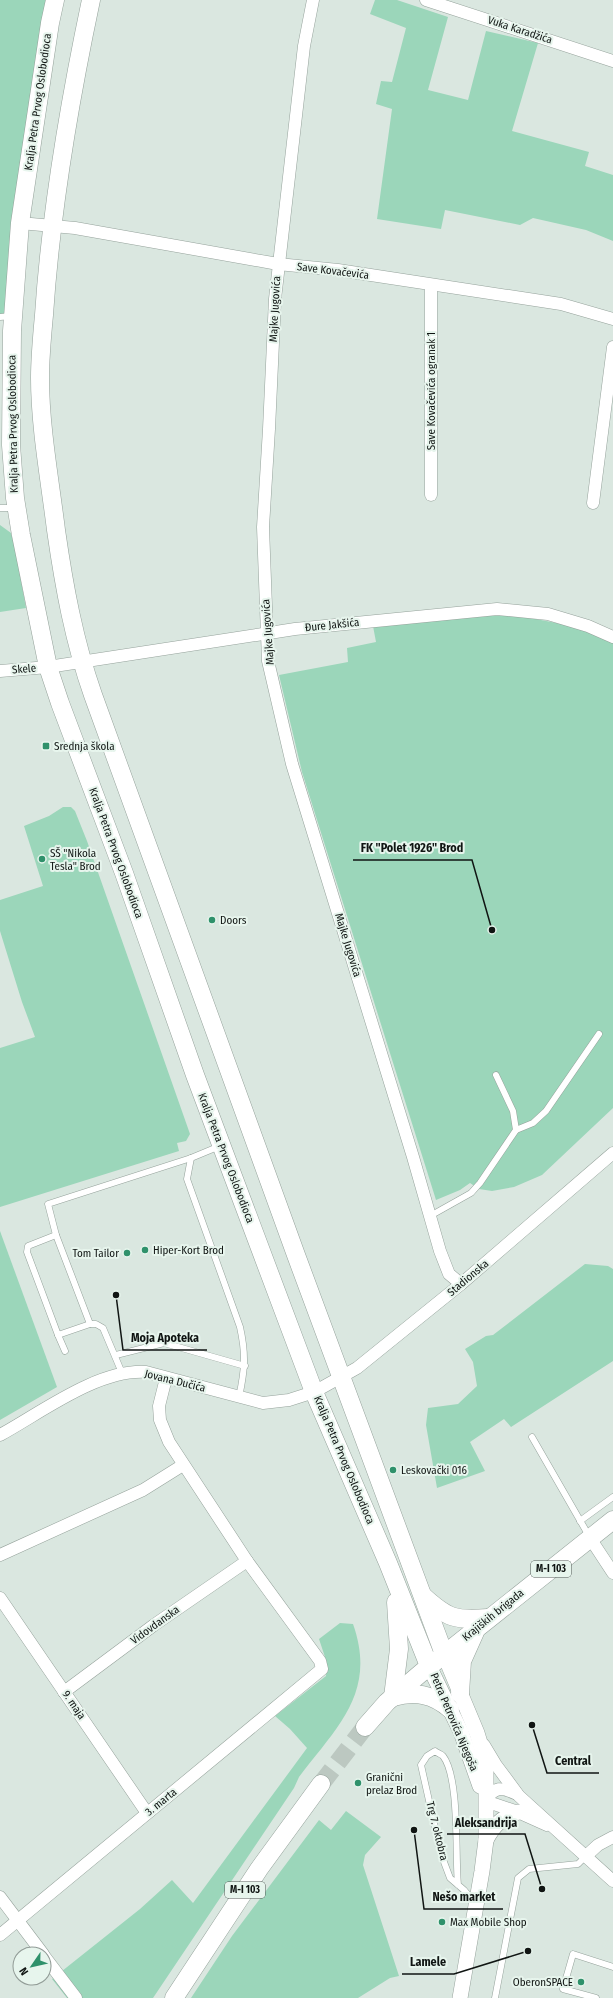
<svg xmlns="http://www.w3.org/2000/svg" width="613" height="1998" font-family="'Fira Sans Condensed',sans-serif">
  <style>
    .green { fill: #9bd6ba }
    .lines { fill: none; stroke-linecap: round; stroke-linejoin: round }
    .primary-tunnel { stroke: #bcc8c1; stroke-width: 18; stroke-dasharray: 18 9; stroke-linecap: butt }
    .service-casing { stroke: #95a29b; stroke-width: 7 }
    .minor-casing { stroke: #95a29b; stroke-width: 13 }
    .tertiary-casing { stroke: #95a29b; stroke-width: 16 }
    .primary-casing { stroke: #95a29b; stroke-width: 19 }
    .service { stroke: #fff; stroke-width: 6 }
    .minor { stroke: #fff; stroke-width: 12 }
    .tertiary { stroke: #fff; stroke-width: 15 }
    .primary { stroke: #fff; stroke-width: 18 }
    .poi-dot { fill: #2f916b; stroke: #e7f5ed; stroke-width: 1.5 }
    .labels { text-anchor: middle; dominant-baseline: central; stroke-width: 4; stroke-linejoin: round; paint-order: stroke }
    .shield { fill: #e7f5ed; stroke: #505854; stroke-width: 1 }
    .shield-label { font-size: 10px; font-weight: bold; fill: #101513 }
    .street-label { font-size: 11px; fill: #101513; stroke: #e7f5ed }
    .poi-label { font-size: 11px; fill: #101513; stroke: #e7f5ed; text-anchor: start }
    .leader { fill: none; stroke: #101513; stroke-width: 1.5 }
    .callout-dot { fill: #101513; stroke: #e7f5ed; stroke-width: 1.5 }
    .callout-label { font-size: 12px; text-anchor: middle; font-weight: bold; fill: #101513; stroke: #e7f5ed; stroke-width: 4; stroke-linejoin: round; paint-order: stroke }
  </style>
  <rect width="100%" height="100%" fill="#dae7e0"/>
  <g class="green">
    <path d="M0 0H47L7 308 2 316 0 317Z"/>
    <path d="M375 0H397L448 17 428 90 468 100 486 31 538 43 512 131 589 152 585 166 613 175V241L586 230 533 218 520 225 445 210 441 229 377 219 392 109 376 104 381 81 392 82 406 28 370 14Z"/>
    <path d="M0 525 11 533 15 548 26 608 0 612Z"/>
    <path d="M510 614 577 627 613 643V1108L542 1175 514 1187 492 1191 479 1189 470 1183 460 1190 436 1200 302 772 279 675 348 662 347 648 376 642 373 626Z"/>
    <path d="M63 807H71L75 811 87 841 190 1134 186 1141 177 1143 179 1151 0 1207V1048L35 1037 22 1002 0 931V900L43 886 24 826 49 816Z"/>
    <path d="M0 1231 57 1387 0 1420Z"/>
    <path d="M585 1264 608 1266 613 1269V1361L511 1427 504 1419 470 1442 485 1471 437 1488 426 1425 428 1408 458 1404 477 1386 473 1362 465 1349 486 1336 493 1335Z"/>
    <path d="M340 1623 353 1624C377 1692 338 1726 299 1777L294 1788 153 1998H67L52 1979 140 1909 172 1880 193 1903 307 1748 290 1729 275 1716 326 1676 327 1663 319 1639Z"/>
    <path d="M346 1811 381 1837 365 1855 363 1865 399 1976 390 1978 358 1998H191L232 1936 319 1820 331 1830Z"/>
  </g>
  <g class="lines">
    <path class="primary-tunnel" d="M321 1784 365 1727"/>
    <defs>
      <g id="service">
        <path d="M0 317 12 316"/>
        <path d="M0 508H14"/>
        <path d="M516 1130 533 1123 546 1111 599 1034"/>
        <path d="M191 1158 187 1179 240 1327C246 1354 245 1370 239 1397"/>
        <path d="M430 1216 471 1193 480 1183 516 1130 513 1111 496 1075"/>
        <path d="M56 1235 28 1246 27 1252 58 1335 90 1324H96L103 1328 122 1373"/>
        <path d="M90 1324 56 1235 48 1204 191 1158 220 1146"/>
        <path d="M58 1335 65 1351"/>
        <path d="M116 1355 164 1343 245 1366"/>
        <path d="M532 1437 589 1536"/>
        <path d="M580 1521 613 1497"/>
        <path d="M458 1885C455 1855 460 1778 443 1756 441 1754 437 1753 435 1751L427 1756 421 1765 441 1854 450 1878 464 1890 475 1903"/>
        <path d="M495 1998 518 1878 529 1869 578 1864 586 1856"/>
        <path d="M596 1998 563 1989 573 1954 613 1967"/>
      </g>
      <g id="minor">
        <path d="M313 0 304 46 275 299 269 429 263 527 268 661 292 764 413 1157 440 1251 449 1274 461 1284"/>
        <path d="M426 0 613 61"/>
        <path d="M20 223 75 228 278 264 338 270 561 304 613 319"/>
        <path d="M431 495V286"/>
        <path d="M593 503 613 347"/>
        <path d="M0 671 48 667 295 629 497 609 548 614 588 626 613 637"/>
        <path d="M0 1435C42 1412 98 1369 146 1372L263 1403 289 1400 314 1392 357 1368 461 1284 613 1153"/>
        <path d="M590 1538 613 1573"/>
        <path d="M0 1555 143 1490 183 1465"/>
        <path d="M0 1598 147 1813"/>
        <path d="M64 1692 154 1625 247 1561"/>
        <path d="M484 1745 496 1765 519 1796 613 1881"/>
        <path d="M517 1794C501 1787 495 1786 485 1801L518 1812 547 1825"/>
        <path d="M586 1856 598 1845 613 1837"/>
        <path d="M0 1897 43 1954"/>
        <path d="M0 1935 322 1669 320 1661 247 1561 169 1442 160 1420 159 1406 166 1378"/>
        <path d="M44 1956 76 1998"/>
      </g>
      <g id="tertiary">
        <path d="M444 1654 477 1733 484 1756 486 1773V1840L482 1871 460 1998"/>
        <path d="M429 1666 461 1732 480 1786"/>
        <path d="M486 1840C494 1825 502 1817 518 1812"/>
      </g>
      <g id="primary">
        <path d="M55 0 50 23 20 223 12 331 11 445 15 498 21 535 48 667 60 703 124 873 195 1075 314 1392 388 1563 429 1666"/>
        <path d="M91 0C69 104 51 209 44 315 42 336 40 357 40 378 40 427 50 481 56 530 64 586 74 641 93 695L296 1255 444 1654"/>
        <path d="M423 1596C447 1618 455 1621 488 1618"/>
        <path d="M460 1694 462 1661 475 1632"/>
        <path d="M393 1697 399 1649 396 1602"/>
        <path d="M393 1697C415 1691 433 1694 450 1709"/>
        <path d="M365 1727 387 1702 421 1673 613 1520"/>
        <path d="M174 1998 259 1869 321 1784"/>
      </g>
    </defs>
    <use href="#service" class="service-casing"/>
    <use href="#minor" class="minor-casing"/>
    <use href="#tertiary" class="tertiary-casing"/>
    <use href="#primary" class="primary-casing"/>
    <use href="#service" class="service"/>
    <use href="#minor" class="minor"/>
    <use href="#tertiary" class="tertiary"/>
    <use href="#primary" class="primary"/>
  </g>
  <g class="poi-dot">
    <rect x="42" y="742" width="8" height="8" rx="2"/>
    <circle cx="42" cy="859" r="4"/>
    <circle cx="212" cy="920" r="4"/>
    <circle cx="145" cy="1250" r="4"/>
    <circle cx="127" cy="1253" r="4"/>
    <circle cx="393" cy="1470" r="4"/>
    <circle cx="358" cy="1783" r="4"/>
    <circle cx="442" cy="1922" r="4"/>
    <circle cx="581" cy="1982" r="4"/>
  </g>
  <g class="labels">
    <g class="shield">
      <rect x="531" y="1561" width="40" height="16" rx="3"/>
      <rect x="225" y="1882" width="40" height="16" rx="3"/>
    </g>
    <g class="shield-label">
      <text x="551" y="1569">M-I 103</text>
      <text x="245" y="1890">M-I 103</text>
    </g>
    <g class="street-label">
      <text transform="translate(520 30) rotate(18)">Vuka Karadžića</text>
      <text transform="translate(38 102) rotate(-82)">Kralja Petra Prvog Oslobodioca</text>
      <text transform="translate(333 271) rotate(7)">Save Kovačevića</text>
      <text transform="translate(275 309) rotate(-87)">Majke Jugovića</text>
      <text transform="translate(431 391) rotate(-90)">Save Kovačevića ogranak 1</text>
      <text transform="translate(13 424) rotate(-91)">Kralja Petra Prvog Oslobodioca</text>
      <text transform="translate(332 625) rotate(-6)">Đure Jakšića</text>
      <text transform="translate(268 632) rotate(-94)">Majke Jugovića</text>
      <text transform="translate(24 669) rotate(-5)">Skele</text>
      <text transform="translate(116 853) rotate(70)">Kralja Petra Prvog Oslobodioca</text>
      <text transform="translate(348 945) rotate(73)">Majke Jugovića</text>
      <text transform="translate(226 1158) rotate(69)">Kralja Petra Prvog Oslobodioca</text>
      <text transform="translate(468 1278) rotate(-40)">Stadionska</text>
      <text transform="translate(175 1381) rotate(14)">Jovana Dučića</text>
      <text transform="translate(344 1460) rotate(67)">Kralja Petra Prvog Oslobodioca</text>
      <text transform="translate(493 1615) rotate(-39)">Krajiških brigada</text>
      <text transform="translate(155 1625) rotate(-36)">Vidovdanska</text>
      <text transform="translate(74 1705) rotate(56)">9. maja</text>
      <text transform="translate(454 1722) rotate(67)">Petra Petrovića Njegoša</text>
      <text transform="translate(161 1802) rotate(-39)">3. marta</text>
      <text transform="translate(437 1831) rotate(76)">Trg 7. oktobra</text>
    </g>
    <g class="poi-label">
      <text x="54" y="746">Srednja škola</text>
      <text x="50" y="853">SŠ "Nikola<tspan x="50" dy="13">Tesla" Brod</tspan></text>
      <text x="220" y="920">Doors</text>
      <text x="153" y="1250">Hiper-Kort Brod</text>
      <text x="119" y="1253" text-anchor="end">Tom Tailor</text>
      <text x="401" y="1470">Leskovački 016</text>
      <text x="366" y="1777">Granični<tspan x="366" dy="13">prelaz Brod</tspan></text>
      <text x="450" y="1922">Max Mobile Shop</text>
      <text x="573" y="1982" text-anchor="end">OberonSPACE</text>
    </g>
  </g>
  <path class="leader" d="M492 930L472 860H353M116 1295L123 1350H207M532 1725L547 1773H599M542 1889L525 1834H447M414 1830L424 1909H503M528 1951L454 1974H402"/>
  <g class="callout-dot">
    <circle cx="492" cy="930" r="4"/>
    <circle cx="116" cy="1295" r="4"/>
    <circle cx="532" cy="1725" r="4"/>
    <circle cx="542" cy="1889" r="4"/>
    <circle cx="414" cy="1830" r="4"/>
    <circle cx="528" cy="1951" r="4"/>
  </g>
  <g class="callout-label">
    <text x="412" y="852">FK "Polet 1926" Brod</text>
    <text x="165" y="1342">Moja Apoteka</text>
    <text x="573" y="1765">Central</text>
    <text x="486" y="1827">Aleksandrija</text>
    <text x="464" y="1901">Nešo market</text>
    <text x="428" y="1966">Lamele</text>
  </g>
  <g transform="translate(32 1966) rotate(236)"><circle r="19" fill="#e7f5ed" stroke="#919b96"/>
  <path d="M0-3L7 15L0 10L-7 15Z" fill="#2f916b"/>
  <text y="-6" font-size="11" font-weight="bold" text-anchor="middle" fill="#101513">N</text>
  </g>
</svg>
